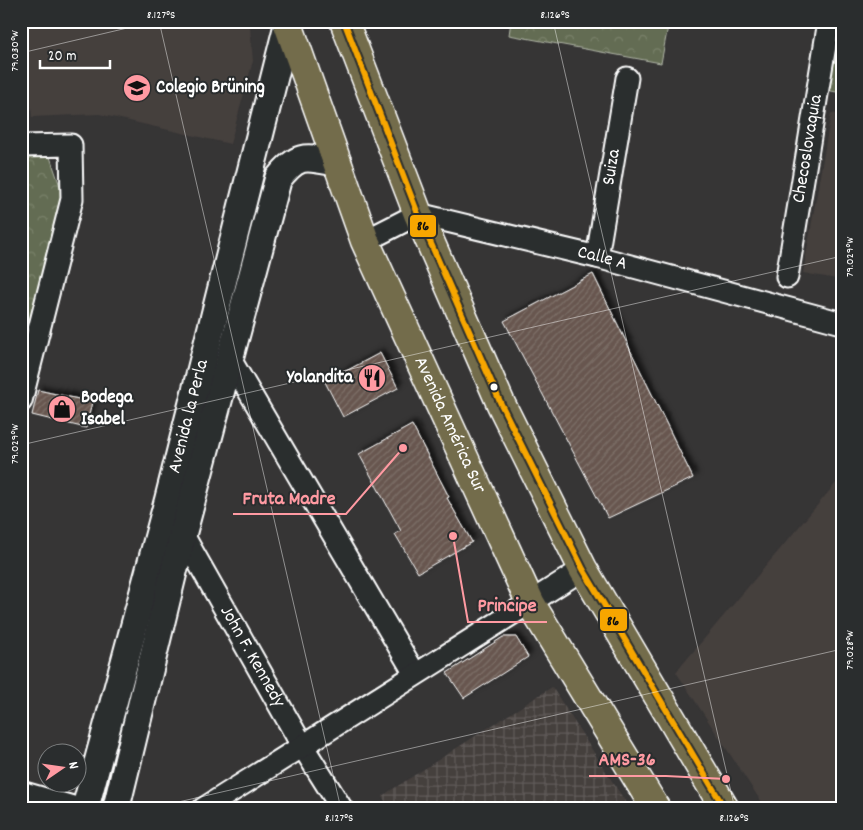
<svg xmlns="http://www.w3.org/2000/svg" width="863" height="830" font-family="Dekko,sans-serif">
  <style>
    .built { fill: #453f3d }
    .industrial { fill: url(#industrial-grid) }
    .park { fill: url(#park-crowns); stroke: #b1b6a8 }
    .garden { fill: url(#garden-dots); stroke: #b1b6a8 }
    .building { fill: url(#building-hatch); stroke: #fff; filter: url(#shadow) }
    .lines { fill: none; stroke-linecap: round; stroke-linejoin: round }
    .minor-casing { stroke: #fff; stroke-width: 25 }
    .tertiary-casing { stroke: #fff; stroke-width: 30 }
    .primary-casing { stroke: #fff; stroke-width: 31 }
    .minor { stroke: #2a2d2e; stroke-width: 21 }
    .tertiary { stroke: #2a2d2e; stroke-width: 26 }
    .primary { stroke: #736c4b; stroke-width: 28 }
    .bus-1-casing { stroke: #2a2d2e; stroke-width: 10 }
    .bus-1 { stroke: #f7a600; stroke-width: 6 }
    .ticks { fill: none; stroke: #fff; stroke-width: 1; stroke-opacity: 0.45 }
    .bus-dot { fill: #fff; stroke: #2a2d2e; stroke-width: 2 }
    .labels { text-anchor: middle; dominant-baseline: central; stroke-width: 4; stroke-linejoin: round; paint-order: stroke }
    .poi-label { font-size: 19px; font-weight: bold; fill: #fff; stroke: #2a2d2e; text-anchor: start }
    .street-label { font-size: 19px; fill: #fff; stroke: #2a2d2e }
    .leader { fill: none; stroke: #ff9aa2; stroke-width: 2 }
    .callout-dot { fill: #ff9aa2; stroke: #2a2d2e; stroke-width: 2 }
    .callout-label { font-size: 20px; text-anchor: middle; font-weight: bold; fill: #ff9aa2; stroke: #2a2d2e; stroke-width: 4; stroke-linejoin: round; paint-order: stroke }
    .line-badge { stroke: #2a2d2e; stroke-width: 2 }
    .pale-badge-label { font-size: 14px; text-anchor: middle; font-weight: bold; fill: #111 }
    .neatline { fill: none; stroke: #fff; stroke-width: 2 }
    .ticks-label { font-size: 12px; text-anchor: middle; fill: #fff }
  </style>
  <defs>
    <pattern id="industrial-grid" width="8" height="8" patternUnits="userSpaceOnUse" patternTransform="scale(1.25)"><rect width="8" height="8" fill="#453f3d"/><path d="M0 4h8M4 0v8" fill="none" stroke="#615c5a"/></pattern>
    <pattern id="park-crowns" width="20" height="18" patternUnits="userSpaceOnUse" patternTransform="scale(1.25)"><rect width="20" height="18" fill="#636c52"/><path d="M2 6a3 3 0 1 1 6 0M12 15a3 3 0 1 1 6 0" fill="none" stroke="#7a826c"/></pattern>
    <pattern id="garden-dots" width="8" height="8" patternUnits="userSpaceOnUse" patternTransform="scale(1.25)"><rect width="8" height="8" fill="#636c52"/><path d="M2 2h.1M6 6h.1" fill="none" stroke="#7a826c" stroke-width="1.8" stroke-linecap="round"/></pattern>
    <pattern id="building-hatch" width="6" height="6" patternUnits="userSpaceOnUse" patternTransform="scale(1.25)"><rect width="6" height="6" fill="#67574f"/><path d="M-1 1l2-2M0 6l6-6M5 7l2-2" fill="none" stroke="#7e7069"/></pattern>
    <filter id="shadow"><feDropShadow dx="4.5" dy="-4.5" stdDeviation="2.5" flood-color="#0009"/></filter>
  </defs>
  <rect width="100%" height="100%" fill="#363535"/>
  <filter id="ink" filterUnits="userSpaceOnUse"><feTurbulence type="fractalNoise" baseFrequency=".02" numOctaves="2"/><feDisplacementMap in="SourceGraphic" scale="10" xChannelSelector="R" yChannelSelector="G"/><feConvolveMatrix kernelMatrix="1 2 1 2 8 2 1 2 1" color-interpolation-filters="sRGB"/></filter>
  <g filter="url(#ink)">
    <g class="built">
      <path d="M21 21H246L250 27 253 61 230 144 99 114 32 117 26 58H21Z"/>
      <path d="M831 113 842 115V280L803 273Z"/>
      <path d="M842 476V809H766L676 672Z"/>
    </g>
    <path class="industrial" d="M552 687 630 809H390L382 796Z"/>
    <g class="park">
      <path d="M511 21H669L661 63 509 35Z"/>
      <path d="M21 150 49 154 63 195 21 361Z"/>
    </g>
    <path class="garden" d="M838 21H842V93L826 90Z"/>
    <g class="building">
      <path d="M593 274 693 478 608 518 504 321Z"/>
      <path d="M380 353 398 388 343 417 325 382Z"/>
      <path d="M38 390 92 402 86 428 32 415Z"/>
      <path d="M412 425 449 497 447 498 472 542 418 573 395 534 401 531 359 454Z"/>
      <path d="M503 637H516L528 657 464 698 447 673Z"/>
    </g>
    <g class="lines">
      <defs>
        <g id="minor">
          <path d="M21 146 71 145 72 199 21 401"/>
          <path id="s1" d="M365 241 418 214 597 257 842 323"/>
          <path id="s2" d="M597 257 627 78"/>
          <path id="s3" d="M787 277 829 21"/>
          <path d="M230 359 415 674"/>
          <path id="s4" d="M179 528 303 747 342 809"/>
          <path d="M21 792 80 809"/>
          <path d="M203 809 583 569"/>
        </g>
        <g id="tertiary">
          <path id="s5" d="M85 809 168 500 288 23"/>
          <path d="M116 809 182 537 278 179C299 152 306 157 338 163"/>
        </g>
        <g id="primary">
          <path id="s6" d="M287 21 365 241 531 604 656 809"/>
          <path d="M344 21 418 214 501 404 583 569 725 809"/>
        </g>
      </defs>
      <use href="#minor" class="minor-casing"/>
      <use href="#tertiary" class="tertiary-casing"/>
      <use href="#primary" class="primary-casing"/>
      <use href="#minor" class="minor"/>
      <use href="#tertiary" class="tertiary"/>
      <use href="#primary" class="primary"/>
      <defs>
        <path id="bus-1" d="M344 21 418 214 501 404 583 569 725 809"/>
      </defs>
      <use href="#bus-1" class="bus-1-casing"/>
      <use href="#bus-1" class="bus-1"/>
    </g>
  </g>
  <path class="ticks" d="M159 21 341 809M553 21 735 809M21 53 157 21M21 445 842 256M148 809 842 649"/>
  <defs>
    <symbol id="school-disc" viewBox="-11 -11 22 22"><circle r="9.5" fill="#ff9aa2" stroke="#2a2d2e"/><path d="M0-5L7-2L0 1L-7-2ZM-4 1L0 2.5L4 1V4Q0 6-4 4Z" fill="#111"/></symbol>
    <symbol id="restaurant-disc" viewBox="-11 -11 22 22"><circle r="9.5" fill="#ff9aa2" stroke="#2a2d2e"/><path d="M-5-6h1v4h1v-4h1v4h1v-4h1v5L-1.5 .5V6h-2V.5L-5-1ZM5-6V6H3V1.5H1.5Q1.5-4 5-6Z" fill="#111"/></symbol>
    <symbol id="shop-disc" viewBox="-11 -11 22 22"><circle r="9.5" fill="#ff9aa2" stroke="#2a2d2e"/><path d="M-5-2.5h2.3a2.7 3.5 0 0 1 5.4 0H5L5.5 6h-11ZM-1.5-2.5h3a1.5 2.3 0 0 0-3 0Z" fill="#111"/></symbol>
  </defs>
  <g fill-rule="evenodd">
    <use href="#school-disc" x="121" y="72" width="32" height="32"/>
    <use href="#restaurant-disc" x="356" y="362" width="32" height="32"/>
    <use href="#shop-disc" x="46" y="393" width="32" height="32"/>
  </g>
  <circle class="bus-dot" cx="494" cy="387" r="4.5"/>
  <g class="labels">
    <g class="poi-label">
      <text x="156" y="88">Colegio Brüning</text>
      <text x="353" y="378" text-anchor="end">Yolandita</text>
      <text x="81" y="398">Bodega<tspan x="81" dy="22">Isabel</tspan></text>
    </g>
    <g class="street-label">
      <text stroke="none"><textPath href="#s3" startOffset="130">Checoslovaquia</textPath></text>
      <text stroke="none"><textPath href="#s2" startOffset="91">Suiza</textPath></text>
      <text stroke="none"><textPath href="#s1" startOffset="249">Calle A</textPath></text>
      <text stroke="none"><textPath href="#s5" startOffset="406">Avenida la Perla</textPath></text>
      <text stroke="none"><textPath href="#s6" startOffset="436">Avenida América Sur</textPath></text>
      <text stroke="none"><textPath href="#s4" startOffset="148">John F. Kennedy</textPath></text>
    </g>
  </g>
  <path class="leader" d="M403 448L346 514H233M453 536L468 622H547M726 779L666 776H589"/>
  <g class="callout-dot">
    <circle cx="403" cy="448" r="5"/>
    <circle cx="453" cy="536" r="5"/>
    <circle cx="726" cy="779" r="5"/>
  </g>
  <g class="callout-label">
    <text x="289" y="504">Fruta Madre</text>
    <text x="507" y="611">Principe</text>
    <text x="627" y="765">AMS-36</text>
  </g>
  <g class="line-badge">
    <rect x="409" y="214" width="28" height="24" rx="5" fill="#f7a600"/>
    <rect x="599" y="608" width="29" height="24" rx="5" fill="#f7a600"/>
  </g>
  <g class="pale-badge-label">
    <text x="423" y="230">86</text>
    <text x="613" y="625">86</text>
  </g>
  <rect width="863" height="830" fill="none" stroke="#2a2d2e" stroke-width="55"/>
  <g transform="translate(62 768) rotate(77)"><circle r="24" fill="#2a2d2e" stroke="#7f8182"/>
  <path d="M0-4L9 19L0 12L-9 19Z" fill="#ff9aa2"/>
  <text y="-8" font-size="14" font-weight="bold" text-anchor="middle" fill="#ffffff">N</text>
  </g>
  <path d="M40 60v8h70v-8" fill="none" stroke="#ffffff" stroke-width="2.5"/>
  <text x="48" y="60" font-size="15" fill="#ffffff" stroke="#2a2d2e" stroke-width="4" paint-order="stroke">20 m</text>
  <rect x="28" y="28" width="808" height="774" class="neatline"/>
  <g class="ticks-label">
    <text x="161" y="18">8.127°S</text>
    <text x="555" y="18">8.126°S</text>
    <text transform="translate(14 51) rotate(-90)" y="4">79.030°W</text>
    <text transform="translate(849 257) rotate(-90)" y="4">79.029°W</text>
    <text transform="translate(14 444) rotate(-90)" y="4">79.029°W</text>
    <text transform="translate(849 650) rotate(-90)" y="4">79.028°W</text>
    <text x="339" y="821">8.127°S</text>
    <text x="734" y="821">8.126°S</text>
  </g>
</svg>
